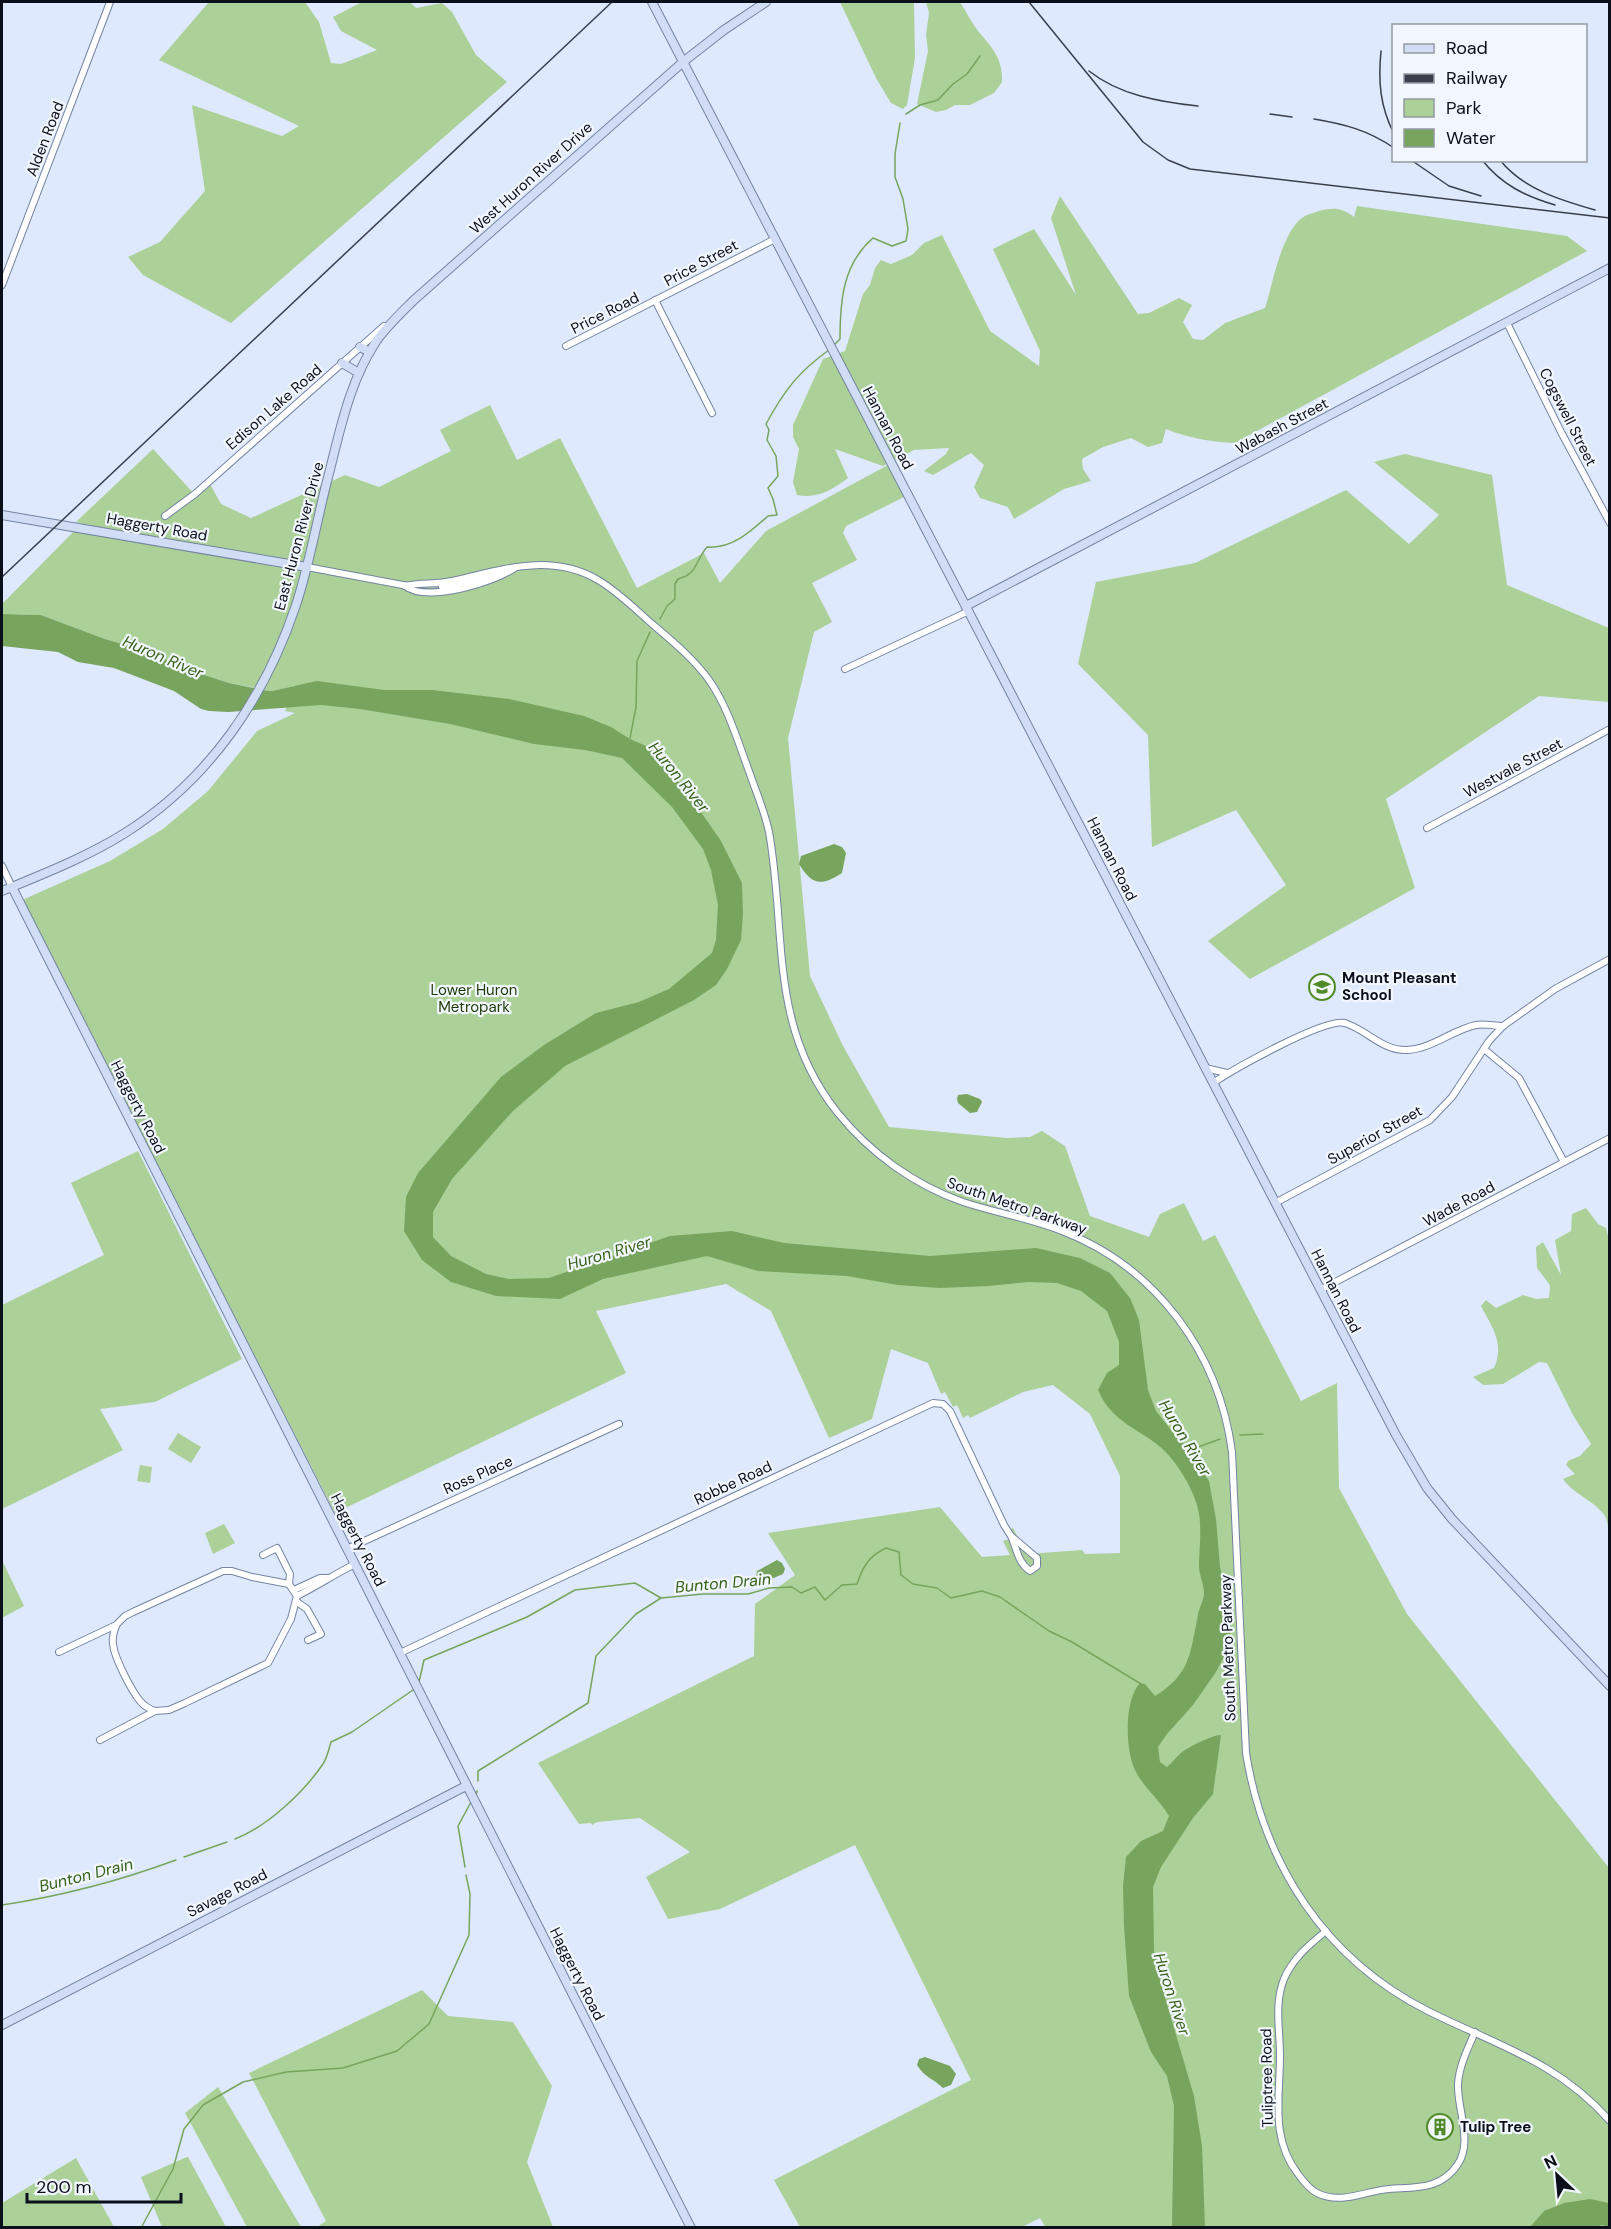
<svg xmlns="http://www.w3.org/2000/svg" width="1611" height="2229" font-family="'DM Sans',sans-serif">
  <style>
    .green { fill: #abd098 }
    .water { fill: #77a55e }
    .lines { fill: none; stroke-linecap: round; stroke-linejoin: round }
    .stream { stroke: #77a55e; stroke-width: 1.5 }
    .street-casing { stroke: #7484a2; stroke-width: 8 }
    .secondary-casing { stroke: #7484a2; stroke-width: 10 }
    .street { stroke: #fff; stroke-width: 6 }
    .secondary { stroke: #d1ddf5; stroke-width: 8 }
    .rail { stroke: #393f4c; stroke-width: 1.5 }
    .labels { text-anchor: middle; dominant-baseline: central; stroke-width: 4.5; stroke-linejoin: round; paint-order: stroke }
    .street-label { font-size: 15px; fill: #0a0f1a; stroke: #f2f6fd }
    .poi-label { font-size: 15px; font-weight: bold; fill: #0a0f1a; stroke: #f2f6fd; text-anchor: start }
    .park-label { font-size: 15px; fill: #1d3a07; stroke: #f2f6fd }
    .water-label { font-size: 16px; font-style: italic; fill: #366119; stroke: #f2f6fd }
  </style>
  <rect width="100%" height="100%" fill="#dfe9fd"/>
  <g class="green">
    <path d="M209 2H305L319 22 331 63 341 64 377 50 341 31 333 17 362 2H410L416 8 442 3 452 12 476 55 507 82 231 323 143 275 128 257 160 242 205 191 192 105 282 136 299 126 159 60Z"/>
    <path d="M840 2H914L915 58 907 105 903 109 891 103 876 78Z"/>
    <path d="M926 2H960C966 11 971 22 978 31 992 47 1003 59 1002 82L994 93 970 105H955L946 110 936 112 917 104 928 51 926 35 929 13Z"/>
    <path d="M1060 196 1138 314 1149 313 1179 298 1192 305 1183 322 1193 339 1203 340 1225 323 1265 308C1273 283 1281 234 1302 218 1307 214 1314 213 1319 211 1334 207 1342 208 1354 217L1357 206 1567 236 1587 251 1235 443C1211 442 1188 438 1166 429L1162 443 1148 447 1131 438 1103 447 1082 459 1083 469 1091 481 1064 489 1014 519 1008 507 980 498 974 487 984 465 971 453 933 475 924 471 946 454 949 448 914 450 883 466 835 449 848 478C832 490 817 499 797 495L793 482 799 449 793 437V425L823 359 845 351 863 294 870 285 875 268 881 260 891 264 912 255 924 243 942 235 990 331 1039 366 1040 351 993 249 1034 229 1076 295 1051 218Z"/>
    <path d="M490 405 517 460 560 438 637 588 704 553 720 583 766 531 888 465 904 497 846 526 843 533 857 560 812 583 832 622 814 632 788 738 810 976 843 1046 889 1127 1007 1138 1030 1137 1042 1131 1065 1146 1090 1216 1149 1237 1160 1214 1184 1203 1203 1241 1215 1235 1301 1401 1337 1383 1339 1488 1407 1614 1609 1868V2227L1046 2228 1040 2218 1020 2228 800 2227 774 2180 971 2080 855 1845 720 1909 668 1919 646 1877 690 1852 640 1818 597 1822 592 1825 591 1823 579 1824 538 1763 754 1656 755 1604 795 1575 768 1533 940 1507 982 1557 1010 1555 1003 1541 1009 1539 1006 1532 1013 1528 1027 1554 1082 1550 1085 1554 1120 1553V1476L1090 1414 1053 1385 1023 1392 970 1418 968 1415 963 1418 957 1405 953 1407 945 1392 941 1394 928 1363 891 1349 872 1419 829 1438 771 1311 726 1284 596 1311 626 1373 335 1513 22 900 110 861 163 829 208 791 257 731 295 713 285 711 295 686 272 691 229 683 189 670 147 651 105 639 41 615 2 614V604L82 523 76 522 153 449 196 496 210 484 221 504 251 518 345 475 379 487 451 451 440 430Z"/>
    <path d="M1405 454 1492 475 1507 585 1609 628V702L1539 696 1386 799 1415 888 1250 979 1208 941 1286 885 1236 810 1152 847 1148 735 1078 664 1096 582 1195 563 1346 490 1409 544 1439 515 1374 462Z"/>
    <path d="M138 1151 242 1359 155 1402 100 1409 123 1450 2 1509V1305L104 1255 71 1183Z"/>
    <path d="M1586 1208 1598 1224 1606 1228 1609 1241V1530C1608 1526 1607 1520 1605 1516 1594 1500 1573 1494 1563 1479L1575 1474 1566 1465 1568 1461 1580 1456 1591 1444 1573 1415 1547 1363 1539 1362 1503 1384 1483 1385 1473 1377 1494 1368C1505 1344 1492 1327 1481 1306L1486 1300 1496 1308 1523 1295 1536 1299 1549 1298 1550 1285 1537 1268 1536 1247 1543 1242 1561 1275 1555 1240 1571 1231 1572 1214Z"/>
    <path d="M178 1433 201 1447 191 1463 168 1449Z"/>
    <path d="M140 1465 152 1467 150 1483 137 1481Z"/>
    <path d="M224 1524 235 1543 213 1554 205 1533Z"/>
    <path d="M2 1560 24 1606 2 1618Z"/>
    <path d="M422 1990 448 2016 513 2022 552 2086 527 2162 553 2227H317L326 2221 249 2073Z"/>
    <path d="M218 2087 301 2227H247L185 2113Z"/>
    <path d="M187 2157H188L226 2227H162L141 2177Z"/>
    <path d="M76 2158 114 2227H2V2203Z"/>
  </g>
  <g class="water">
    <path d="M2 614 41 615 105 639 147 651 189 670 229 683 263 690 272 691 317 681 384 690H432L509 699 584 716 611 727 630 739 646 746 685 789 721 841 742 883 743 914 741 940 727 969 716 985 694 1000 565 1066 513 1111 452 1179 433 1212V1237L451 1256 486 1274 509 1279 549 1278 670 1236 732 1231 784 1243 930 1256 1036 1248 1080 1258 1110 1273 1130 1298 1139 1320 1148 1390 1156 1411 1179 1440 1191 1449 1193 1458 1209 1481 1216 1519 1220 1567 1230 1613V1645L1216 1672 1193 1705 1167 1734 1158 1747 1160 1762 1167 1767C1172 1763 1176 1757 1181 1753 1186 1748 1214 1734 1221 1735L1213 1794 1193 1818 1161 1867 1153 1887 1154 1951 1161 1984 1194 2096 1202 2146 1205 2227H1172L1174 2106 1167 2076 1151 2052 1129 1996 1124 1926 1123 1886 1126 1857 1141 1841 1163 1831 1169 1816C1159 1799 1143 1787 1135 1770 1125 1749 1124 1700 1140 1683L1145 1684 1155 1696C1191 1674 1190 1653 1198 1615 1199 1608 1204 1600 1204 1593 1204 1584 1199 1575 1199 1566 1199 1552 1201 1538 1200 1524 1200 1502 1185 1475 1171 1458 1149 1430 1114 1428 1098 1390L1107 1373 1119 1365V1342L1107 1311 1081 1291 1057 1283 1028 1282 989 1286 940 1288 898 1285 847 1276 758 1271 707 1256 603 1279 560 1299 496 1296 451 1282 422 1260 404 1231 406 1197 418 1173 501 1077 544 1045 596 1013 639 1002 669 989 712 953 716 940 718 905 711 870 703 849 672 807 622 758 585 750 534 744 450 724 360 709 321 705 228 712 209 711 201 709 174 691 114 668 78 662 58 652 2 646Z"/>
    <path d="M834 844 842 847 846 853 842 873C822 886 812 886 799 864L801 856Z"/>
    <path d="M967 1094 980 1099 982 1102 977 1112 970 1113 958 1103 957 1099 958 1095Z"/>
    <path d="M777 1560 782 1563 785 1569 783 1574 762 1583 758 1581 756 1577 757 1571Z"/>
    <path d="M925 2057 950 2066 956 2074 951 2085 943 2088C934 2079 924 2077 917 2065L919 2059Z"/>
    <path d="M1590 2199 1609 2203V2227L1602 2225 1593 2228 1530 2227 1544 2211 1564 2203Z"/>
  </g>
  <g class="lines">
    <g class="stream">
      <path d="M906 114 920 105 938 100 953 84 967 74 980 56"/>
      <path d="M835 344 840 339C840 300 843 264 873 238L892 246 906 241 908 229 903 199 895 177V154L900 123"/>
      <path d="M660 619 667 606 675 599V584L678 579C698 574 695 561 707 547 732 549 750 532 768 516L777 515 773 499 768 488 778 476 776 456 767 440 769 430 766 424C784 391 798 372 829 350"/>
      <path d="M630 738 636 707 637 661 650 632"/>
      <path d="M1240 1435 1263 1434"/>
      <path d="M1190 1450 1220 1439"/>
      <path d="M419 1682 424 1660 527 1617 575 1590 635 1583 661 1598 703 1594H748L769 1588 792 1587 801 1593 815 1587 825 1600 842 1585 857 1584C863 1566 869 1556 886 1548L899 1552 901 1575 913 1584 937 1588 951 1598 982 1591 1000 1597 1049 1631 1072 1642 1141 1684"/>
      <path d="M478 1781V1771L588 1703 596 1656 636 1614 661 1598"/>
      <path d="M476 1796 477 1791"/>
      <path d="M235 1839C268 1826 303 1793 323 1764 327 1758 329 1749 331 1742L352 1732 413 1690"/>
      <path d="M184 1857 227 1842"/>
      <path d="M465 1867 458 1826 471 1802"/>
      <path d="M2 1905C62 1896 119 1881 176 1860"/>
      <path d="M141 2228 173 2169 184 2129 203 2105 243 2082 286 2072 343 2068 397 2051 429 2024 469 1935 470 1894 466 1875"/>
    </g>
    <defs>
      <g id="street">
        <path d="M2 285 110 2"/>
        <path d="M655 300 712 413"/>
        <path d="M1507 323 1561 432 1610 523"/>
        <path d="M566 346 775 239"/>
        <path d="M165 516 195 494 384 326"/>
        <path d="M307 567 408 586"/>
        <path d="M405 586C421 582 436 585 452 581 501 570 550 552 598 580 617 591 634 608 651 623 671 640 693 658 709 680 728 707 738 742 750 774 756 792 765 812 769 832 787 933 768 1025 837 1112 870 1153 914 1185 963 1202 996 1213 1030 1218 1062 1231 1156 1267 1219 1353 1232 1452L1246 1753C1264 1865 1325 1959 1428 2011 1496 2045 1557 2061 1610 2121"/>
        <path d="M405 586C427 603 496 582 516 567"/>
        <path d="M442 587 472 581 499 573"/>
        <path d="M845 669 969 611"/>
        <path d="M1427 828 1610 729"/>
        <path d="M2 866 12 887"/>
        <path d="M1484 1049 1519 1078 1564 1162"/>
        <path d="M1205 1068 1227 1073"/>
        <path d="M1213 1083C1234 1069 1324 1018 1345 1023 1367 1030 1382 1051 1407 1050 1432 1049 1452 1030 1476 1025 1484 1023 1494 1026 1503 1026"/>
        <path d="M1275 1203 1430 1120 1452 1097 1489 1041 1503 1026 1555 989 1610 959"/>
        <path d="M1320 1290 1610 1138"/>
        <path d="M347 1549 619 1424"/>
        <path d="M263 1555 277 1548 290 1574 289 1584"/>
        <path d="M294 1590 320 1578H327"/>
        <path d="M297 1596C317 1586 335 1574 355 1564"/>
        <path d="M297 1602 307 1609 321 1634 308 1640"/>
        <path d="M116 1626C114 1631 112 1638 113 1644 114 1657 131 1690 140 1701 144 1706 149 1709 155 1711"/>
        <path d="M59 1652 116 1625 125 1616 133 1612 223 1571H232L252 1577 289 1584 297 1596 291 1619 268 1663 185 1703 169 1710 155 1711 100 1740"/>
        <path d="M400 1653 933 1403 943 1404 950 1411 1004 1525 1011 1536 1037 1558V1566L1030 1571C1018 1563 1017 1549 1011 1536"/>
        <path d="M1326 1931C1309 1945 1293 1958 1284 1979 1274 2004 1280 2029 1280 2056 1280 2097 1270 2138 1298 2174 1303 2181 1309 2189 1317 2193 1341 2205 1365 2191 1389 2189 1416 2187 1441 2190 1458 2164 1473 2141 1457 2109 1458 2084 1459 2066 1468 2048 1475 2032"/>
      </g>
      <g id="secondary">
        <path d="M652 2 1396 1435 1427 1488 1452 1519 1610 1686"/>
        <path d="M360 347 370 352"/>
        <path d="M342 363 359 373"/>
        <path d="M2 515 307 567"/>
        <path d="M966 606 1610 268"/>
        <path d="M12 887 691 2228"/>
        <path d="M2 891C43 874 87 857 125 833 209 780 265 698 296 605 309 566 316 525 326 485 339 436 348 383 377 340 388 325 401 313 414 300L683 62 724 30 766 2"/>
        <path d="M2 2025 466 1786"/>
      </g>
    </defs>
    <use href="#street" class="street-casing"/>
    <use href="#secondary" class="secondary-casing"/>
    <use href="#street" class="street"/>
    <use href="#secondary" class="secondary"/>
    <g class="rail">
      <path d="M1029 2 1143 142 1168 160 1190 169 1610 218"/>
      <path d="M1381 51C1378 82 1380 106 1394 134"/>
      <path d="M1089 71C1119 95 1160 102 1198 106"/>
      <path d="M1270 114 1292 117"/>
      <path d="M1314 119C1344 124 1368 130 1394 148"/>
      <path d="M1411 160 1449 186 1481 196"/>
      <path d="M1482 160C1502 185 1525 196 1555 205"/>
      <path d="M1500 160C1523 189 1560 200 1595 210"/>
      <path d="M2 577 612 2"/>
    </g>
  </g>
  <defs>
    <symbol id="school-ring" viewBox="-11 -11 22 22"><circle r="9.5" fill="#f2f6fd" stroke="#518b29" stroke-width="1.5"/><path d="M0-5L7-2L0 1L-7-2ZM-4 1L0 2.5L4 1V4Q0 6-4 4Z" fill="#518b29"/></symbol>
    <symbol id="building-ring" viewBox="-11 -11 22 22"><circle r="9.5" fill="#f2f6fd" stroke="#518b29" stroke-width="1.5"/><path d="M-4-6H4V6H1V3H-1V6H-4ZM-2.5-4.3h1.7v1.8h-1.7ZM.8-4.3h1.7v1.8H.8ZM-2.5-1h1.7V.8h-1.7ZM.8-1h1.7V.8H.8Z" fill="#518b29"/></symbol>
  </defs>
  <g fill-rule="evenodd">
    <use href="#school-ring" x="1307" y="972" width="30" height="30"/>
    <use href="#building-ring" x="1425" y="2112" width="30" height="30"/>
  </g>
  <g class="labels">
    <g class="street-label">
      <text transform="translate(45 139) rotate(-69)">Alden Road</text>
      <text transform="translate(531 178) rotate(-42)">West Huron River Drive</text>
      <text transform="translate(701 263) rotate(-28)">Price Street</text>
      <text transform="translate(605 313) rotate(-27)">Price Road</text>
      <text transform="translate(274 407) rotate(-41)">Edison Lake Road</text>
      <text transform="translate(1568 417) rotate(63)">Cogswell Street</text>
      <text transform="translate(1282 426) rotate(-28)">Wabash Street</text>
      <text transform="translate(888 428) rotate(62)">Hannan Road</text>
      <text transform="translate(157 527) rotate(10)">Haggerty Road</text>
      <text transform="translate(299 536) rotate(-75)">East Huron River Drive</text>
      <text transform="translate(1513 768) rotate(-28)">Westvale Street</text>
      <text transform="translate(1112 859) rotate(63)">Hannan Road</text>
      <text transform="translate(138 1107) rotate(63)">Haggerty Road</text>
      <text transform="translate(1375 1135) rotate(-29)">Superior Street</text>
      <text transform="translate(1459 1204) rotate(-28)">Wade Road</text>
      <text transform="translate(1017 1206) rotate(19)">South Metro Parkway</text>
      <text transform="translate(1336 1291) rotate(63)">Hannan Road</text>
      <text transform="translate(478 1475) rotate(-24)">Ross Place</text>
      <text transform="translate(733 1483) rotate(-25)">Robbe Road</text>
      <text transform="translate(358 1540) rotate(63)">Haggerty Road</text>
      <text transform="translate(1228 1648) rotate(-92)">South Metro Parkway</text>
      <text transform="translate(227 1893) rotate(-27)">Savage Road</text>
      <text transform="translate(577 1974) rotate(63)">Haggerty Road</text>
      <text transform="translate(1267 2078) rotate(-91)">Tuliptree Road</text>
    </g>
    <g class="poi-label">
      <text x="1342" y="978">Mount Pleasant<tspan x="1342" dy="17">School</tspan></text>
      <text x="1460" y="2127">Tulip Tree</text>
    </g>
    <g class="park-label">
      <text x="474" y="990">Lower Huron<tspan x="474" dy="17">Metropark</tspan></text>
    </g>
    <g class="water-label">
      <text transform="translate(163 657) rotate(23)">Huron River</text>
      <text transform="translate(679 777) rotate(51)">Huron River</text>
      <text transform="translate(609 1253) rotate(-16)">Huron River</text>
      <text transform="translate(1185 1438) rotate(59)">Huron River</text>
      <text transform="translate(723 1583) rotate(-5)">Bunton Drain</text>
      <text transform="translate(86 1875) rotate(-14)">Bunton Drain</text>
      <text transform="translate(1172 1994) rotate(72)">Huron River</text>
    </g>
  </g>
  <rect width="1611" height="2229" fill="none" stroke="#0a0f1a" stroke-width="6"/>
  <rect x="1392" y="24" width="195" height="138" fill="#f2f6fd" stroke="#959aa2" stroke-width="1.5"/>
  <rect x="1404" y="44" width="30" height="9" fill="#d1ddf5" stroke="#959aa2" stroke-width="1.5"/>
  <text x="1446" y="54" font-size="18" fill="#0a0f1a">Road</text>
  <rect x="1404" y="74" width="30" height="9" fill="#393f4c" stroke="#959aa2" stroke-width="1.5"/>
  <text x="1446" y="84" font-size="18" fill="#0a0f1a">Railway</text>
  <rect x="1404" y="99" width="30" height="18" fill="#abd098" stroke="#959aa2" stroke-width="1.5"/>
  <text x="1446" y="114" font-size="18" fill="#0a0f1a">Park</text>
  <rect x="1404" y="129" width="30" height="18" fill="#77a55e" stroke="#959aa2" stroke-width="1.5"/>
  <text x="1446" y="144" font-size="18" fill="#0a0f1a">Water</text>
  <g transform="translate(1557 2175) rotate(334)" stroke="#f2f6fd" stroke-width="4.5" paint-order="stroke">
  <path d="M0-4.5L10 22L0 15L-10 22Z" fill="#0a0f1a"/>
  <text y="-9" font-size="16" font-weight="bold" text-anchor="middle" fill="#0a0f1a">N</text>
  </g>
  <path d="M27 2193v9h154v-9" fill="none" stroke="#0a0f1a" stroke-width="3"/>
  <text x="36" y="2193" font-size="18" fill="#0a0f1a" stroke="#f2f6fd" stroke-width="4.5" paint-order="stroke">200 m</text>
</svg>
